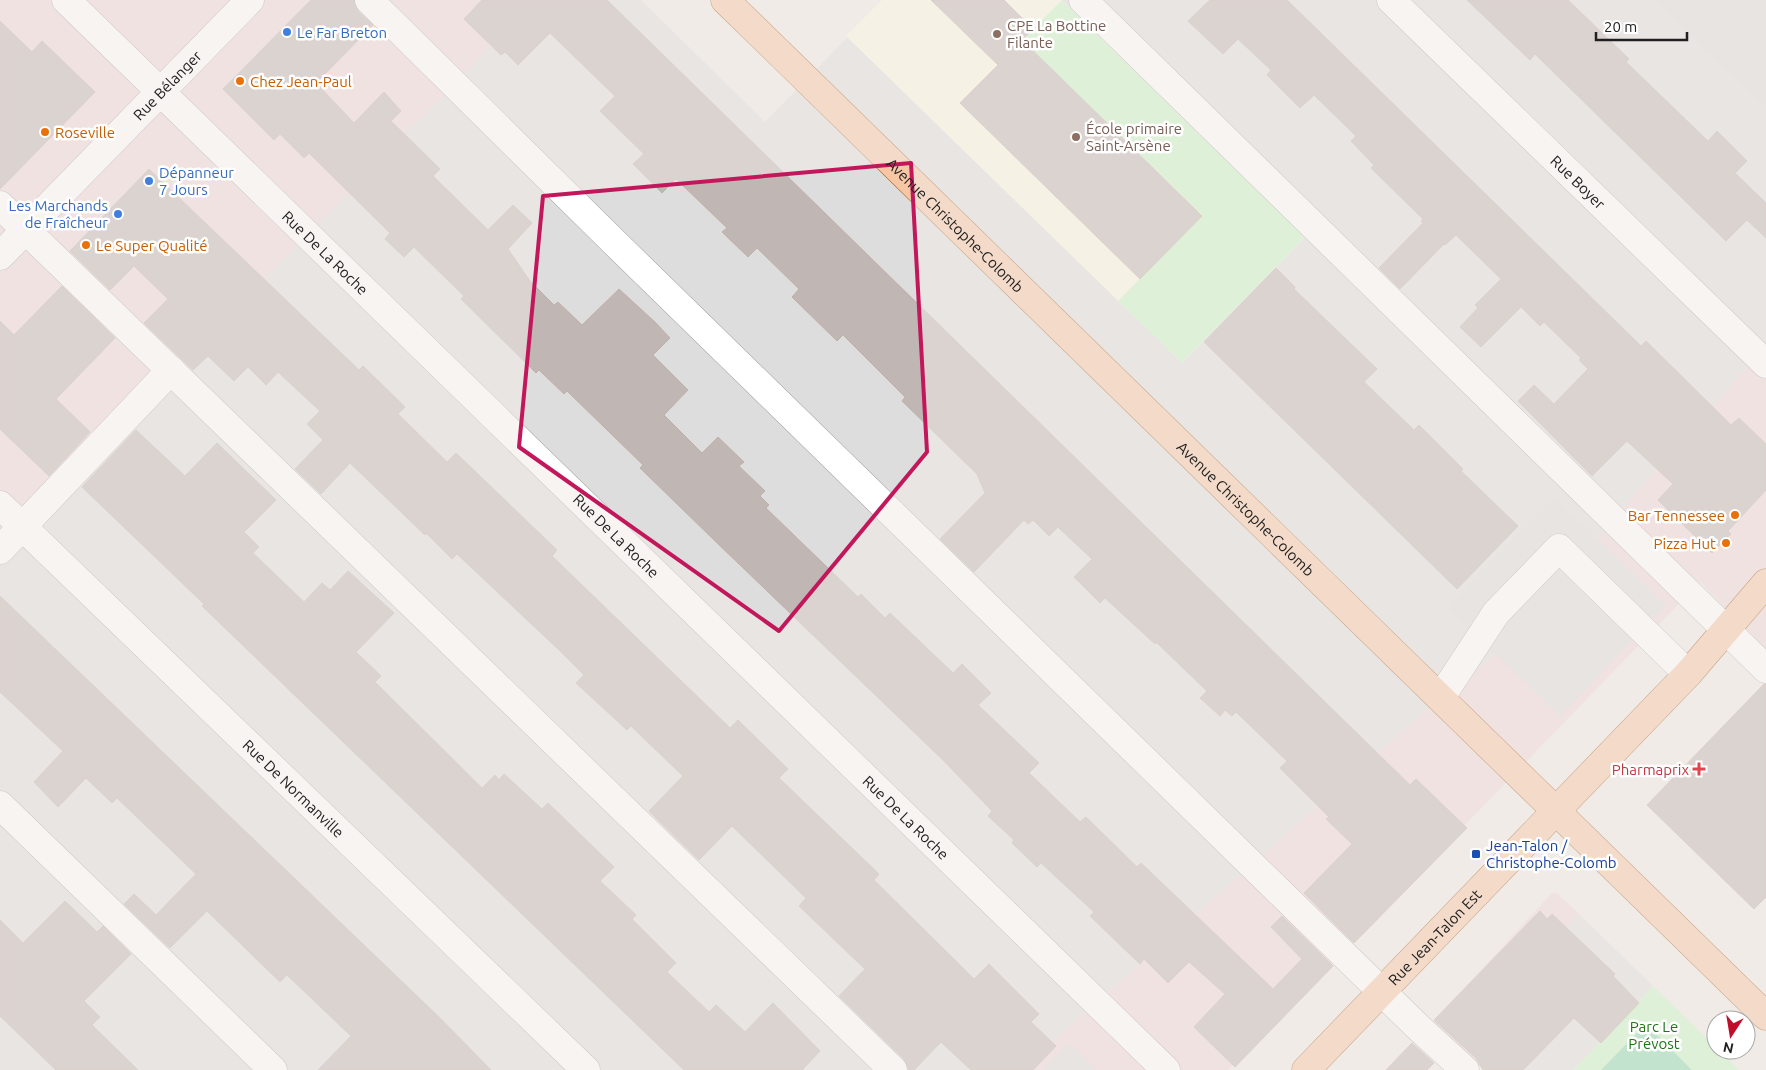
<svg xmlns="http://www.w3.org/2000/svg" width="1766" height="1070" font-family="Ubuntu,sans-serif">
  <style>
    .residential { fill: #dedddd }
    .commercial { fill: #efd7da }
    .education { fill: #fdf9e2 }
    .park { fill: #cbf6c7 }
    .pitch { fill: #8ad9ae }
    .parking { fill: #dcdcdc }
    .building { fill: #c0b6b3; stroke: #c0b0aa }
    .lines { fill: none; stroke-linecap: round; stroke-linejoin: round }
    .minor-casing { stroke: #a1a1a1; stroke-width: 29 }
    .major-casing { stroke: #914f0a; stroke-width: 29 }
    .minor { stroke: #fff; stroke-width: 28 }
    .major { stroke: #f6c6a5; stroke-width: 28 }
    .marked { fill: none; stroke: #c2185b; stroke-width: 4; stroke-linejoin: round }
    .shop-dot { fill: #3f7fe0; stroke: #fff; stroke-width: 2 }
    .education-dot { fill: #8d6e63; stroke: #fff; stroke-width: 2 }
    .food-dot { fill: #e8710a; stroke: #fff; stroke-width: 2 }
    .health-dot { fill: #e0444e; stroke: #fff; stroke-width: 2 }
    .transit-dot { fill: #1a4fb4; stroke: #fff; stroke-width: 2 }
    .labels { text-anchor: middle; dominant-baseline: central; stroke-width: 5; stroke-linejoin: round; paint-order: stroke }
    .education-label { font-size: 15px; fill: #785e54; stroke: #fff; text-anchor: start }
    .shop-label { font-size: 15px; fill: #366cbe; stroke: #fff; text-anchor: start }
    .food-label { font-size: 15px; fill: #c56008; stroke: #fff; text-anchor: start }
    .street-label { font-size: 15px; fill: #202020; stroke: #fff }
    .health-label { font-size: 15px; fill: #be3a42; stroke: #fff; text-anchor: end }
    .transit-label { font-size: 15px; fill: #164399; stroke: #fff; text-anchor: start }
    .park-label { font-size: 15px; fill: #1a7813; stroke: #fff }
  </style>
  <rect width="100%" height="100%" fill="#f0ebe7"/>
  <g class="residential">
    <path d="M534 0H641L765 122 884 0H1766V343L1757 356 1488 661 1441 697 1021 1070H0V526Z"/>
    <path d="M1579 914 1653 986 1573 1070H1486L1505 991Z"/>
  </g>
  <g class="commercial">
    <path d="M0 0H536L0 550Z"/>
    <path d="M1766 343V649L1700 582 1228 1070H1021L1441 697 1488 661 1757 356Z"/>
    <path d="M1552 893 1558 894 1579 914 1505 991 1507 1036 1478 1068 1432 1023Z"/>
  </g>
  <path class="education" d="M882 0H1062L1305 237 1182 363 846 36Z"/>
  <g class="park">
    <path d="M1062 0 1305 237 1182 363 1118 301 1202 215 1022 40Z"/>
    <path d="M1653 986 1716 1047V1050H1719L1739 1070H1573Z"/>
  </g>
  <path class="pitch" d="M1646 1024 1692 1070H1601Z"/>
  <g class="parking">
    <path d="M1655 0H1766V107Z"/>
    <path d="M1554 497 1666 605 1560 716 1447 608Z"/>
    <path d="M1069 1043 1096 1070H1043Z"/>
  </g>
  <g class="building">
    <path d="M311 0H354L358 11 373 25 316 83 354 123 384 92 401 111 391 121 440 169 433 176 488 230 513 205 532 223 508 249 530 281 554 305 558 302 582 325 619 289 655 322 670 338 653 355 688 390 664 415 702 453 718 437 744 462 739 466 765 491 760 496 769 505 766 508 858 597 861 594 885 618 890 613 953 673 962 664 991 693 978 705 1039 763 1029 773 1080 822 1086 817 1137 867 1141 863 1273 989 1302 959 1271 927 1282 916 1333 966 1235 1067 1194 1027 1225 994 1189 962 1168 983 1144 959 1140 964 1090 916 1094 912 1041 863 1037 867 1012 843 1014 840 988 816 992 811 944 761 715 541 640 468 643 465 567 391 564 394 539 370 536 373 461 299 464 296 414 247 404 257 385 239 390 233 309 153 304 158 280 134 274 140 223 89Z"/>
    <path d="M482 0H607L1410 785 1416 779 1467 828 1354 943 1304 893 1352 844 1326 819 1329 817 1280 768 1287 761 1236 712 1232 716 1225 710 1220 716 1200 698 1207 691 1156 642 1155 644 1105 598 1100 603 1074 577 1092 559 1058 527 1049 536 1033 520 1028 524 1024 520 974 572 940 539 985 493 977 474 902 401 905 397 843 335 837 341 792 297 799 289 757 248 748 257 722 232 727 228 676 179 662 193 633 164 644 154 600 111 615 96 550 33 518 65 505 52 501 55 464 19Z"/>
    <path d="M931 0H1004L1033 29 1022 40 1202 216 1140 279 960 103 998 65Z"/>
    <path d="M1210 0H1287L1641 346 1646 341 1731 425 1739 418 1766 444V490L1728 531 1731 534 1712 553 1658 500 1673 484 1627 441 1592 476 1518 401 1534 385 1554 404 1588 369 1579 360 1581 358 1544 322 1540 326 1521 307 1481 347 1460 327 1478 308 1475 305 1501 279 1456 235 1445 245 1444 244 1400 289 1379 268 1423 223 1421 221 1423 219 1371 168 1374 165 1351 141 1356 136 1314 95 1300 108 1267 75 1271 70 1238 39 1223 54 1188 21Z"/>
    <path d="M1467 0H1568L1629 59 1626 62 1708 141 1717 131 1747 161 1735 173 1766 203V238L1747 220 1726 241 1535 54 1530 60Z"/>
    <path d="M0 21 32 52 42 41 95 92 0 189Z"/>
    <path d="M149 169 359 370 363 366 405 407 398 414 447 462 456 453 557 550 552 556 730 728 738 720 788 769 779 778 879 874 874 880 974 979 989 964 1039 1014 1031 1022 1056 1046 1033 1070H971L941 1042 914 1070H909L904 1059 839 996 865 969 799 906 806 898 732 826 699 860 649 811 683 776 631 726 627 730 576 683 584 675 559 650 457 554 452 559 426 533 425 535 350 463 321 494 295 469 323 440 307 424 320 411 278 372 266 385 248 367 234 381 208 356 193 370 144 323 168 299 134 266 110 290 70 251Z"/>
    <path d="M1276 268 1295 287 1294 289 1377 369 1364 382 1414 430 1419 425 1463 469 1461 471 1518 526 1457 589 1204 342Z"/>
    <path d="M62 286 115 338 56 399 90 432 49 476 0 429V321L14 335Z"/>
    <path d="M136 430 185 476 217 443 276 500 244 532 259 547 253 553 304 602 322 583 330 590 348 571 394 613 356 652 381 676 375 682 482 788 495 775 499 780 504 774 542 809 548 803 614 867 600 881 636 915 632 919 676 963 667 972 709 1012 716 1005 745 1032 773 1003 820 1051 802 1070H684L202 606 204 604 82 487Z"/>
    <path d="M0 596 440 1018 491 1070H318L351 1036 287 975 280 982 207 911 170 948 124 904 134 894 156 915 196 874 117 798 112 803 86 778 58 807 34 782 63 751 0 692Z"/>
    <path d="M1764 684H1766V897L1754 909 1647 805Z"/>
    <path d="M65 901 97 932 103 926 131 954 84 1001 100 1017 92 1025 138 1070H56L0 1016V920L23 943Z"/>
    <path d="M1540 911 1547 919 1552 914 1615 974 1613 976 1639 1003 1601 1043 1574 1018 1523 1070H1483L1476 1058 1434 1020Z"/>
    <path d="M1412 1043 1434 1063 1427 1070H1386Z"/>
  </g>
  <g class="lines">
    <defs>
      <g id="minor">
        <path id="s1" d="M66 0 1166 1070"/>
        <path d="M369 0 615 243 1418 1027 1465 1070"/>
        <path d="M1083 0 1766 669"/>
        <path id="s2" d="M1391 0 1766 364"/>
        <path d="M0 205 893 1070"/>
        <path id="s3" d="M0 256 250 0"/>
        <path id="s4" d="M0 505 586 1070"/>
        <path d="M0 550 171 370"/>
        <path d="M1441 697 1496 613 1559 548 1688 674"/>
        <path d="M0 805 273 1070"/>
      </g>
      <g id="major">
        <path id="s5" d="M725 0 1766 1016"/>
        <path id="s6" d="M1306 1070 1688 674 1766 583"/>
      </g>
    </defs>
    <use href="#minor" class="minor-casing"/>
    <use href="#major" class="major-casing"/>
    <use href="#minor" class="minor"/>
    <use href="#major" class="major"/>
  </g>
  <path d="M0 0H1766V1070H0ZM911 163 927 452 779 631 519 447 543 196Z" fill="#f0ebe7" fill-opacity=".55" fill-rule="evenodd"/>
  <path class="marked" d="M911 163 927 452 779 631 519 447 543 196Z"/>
  <g class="shop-dot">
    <circle cx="287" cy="32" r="5"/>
    <circle cx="149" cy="181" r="5"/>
    <circle cx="118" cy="214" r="5"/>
  </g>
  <g class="education-dot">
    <circle cx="997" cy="34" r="5"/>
    <circle cx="1076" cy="137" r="5"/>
  </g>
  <g class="food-dot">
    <circle cx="240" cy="81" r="5"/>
    <circle cx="45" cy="132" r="5"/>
    <circle cx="86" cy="245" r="5"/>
    <circle cx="1735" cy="515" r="5"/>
    <circle cx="1726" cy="543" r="5"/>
  </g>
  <path class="health-dot" d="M1696.5 761.5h5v5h5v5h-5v5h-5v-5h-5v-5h5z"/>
  <rect class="transit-dot" x="1471" y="849" width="10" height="10" rx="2.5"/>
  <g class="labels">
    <g class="education-label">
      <text x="1007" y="25">CPE La Bottine<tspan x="1007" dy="17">Filante</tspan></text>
      <text x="1086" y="128">École primaire<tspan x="1086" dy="17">Saint-Arsène</tspan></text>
    </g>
    <g class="shop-label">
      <text x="297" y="32">Le Far Breton</text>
      <text x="159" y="172">Dépanneur<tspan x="159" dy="17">7 Jours</tspan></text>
      <text x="108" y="205" text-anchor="end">Les Marchands<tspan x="108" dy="17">de Fraîcheur</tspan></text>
    </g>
    <g class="food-label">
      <text x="250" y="81">Chez Jean-Paul</text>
      <text x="55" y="132">Roseville</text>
      <text x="96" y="245">Le Super Qualité</text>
      <text x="1725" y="515" text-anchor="end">Bar Tennessee</text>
      <text x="1716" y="543" text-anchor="end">Pizza Hut</text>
    </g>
    <g class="street-label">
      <text stroke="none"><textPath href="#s3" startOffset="239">Rue Bélanger</textPath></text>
      <text stroke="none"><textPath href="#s2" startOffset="261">Rue Boyer</textPath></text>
      <text stroke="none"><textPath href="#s5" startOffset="322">Avenue Christophe-Colomb</textPath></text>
      <text stroke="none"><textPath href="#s1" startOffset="362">Rue De La Roche</textPath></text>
      <text stroke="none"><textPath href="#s5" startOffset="728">Avenue Christophe-Colomb</textPath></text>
      <text stroke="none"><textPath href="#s1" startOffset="768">Rue De La Roche</textPath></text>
      <text stroke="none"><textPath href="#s4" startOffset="408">Rue De Normanville</textPath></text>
      <text stroke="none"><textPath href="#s1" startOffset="1172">Rue De La Roche</textPath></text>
      <text stroke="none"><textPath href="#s6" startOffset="185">Rue Jean-Talon Est</textPath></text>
    </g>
    <g class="health-label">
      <text x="1689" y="769">Pharmaprix</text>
    </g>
    <g class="transit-label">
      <text x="1486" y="845">Jean-Talon /<tspan x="1486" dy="17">Christophe-Colomb</tspan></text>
    </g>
    <g class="park-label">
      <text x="1654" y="1026">Parc Le<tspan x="1654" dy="17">Prévost</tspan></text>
    </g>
  </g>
  <g transform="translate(1731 1035) rotate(192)"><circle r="24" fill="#ffffff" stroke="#a6a6a6"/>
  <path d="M0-4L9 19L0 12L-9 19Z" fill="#c20d2a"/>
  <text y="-8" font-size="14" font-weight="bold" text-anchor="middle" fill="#202020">N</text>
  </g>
  <path d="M1596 32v8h91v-8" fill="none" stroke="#202020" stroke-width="2.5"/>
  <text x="1604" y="32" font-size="15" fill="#202020" stroke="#ffffff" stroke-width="4" paint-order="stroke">20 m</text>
</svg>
